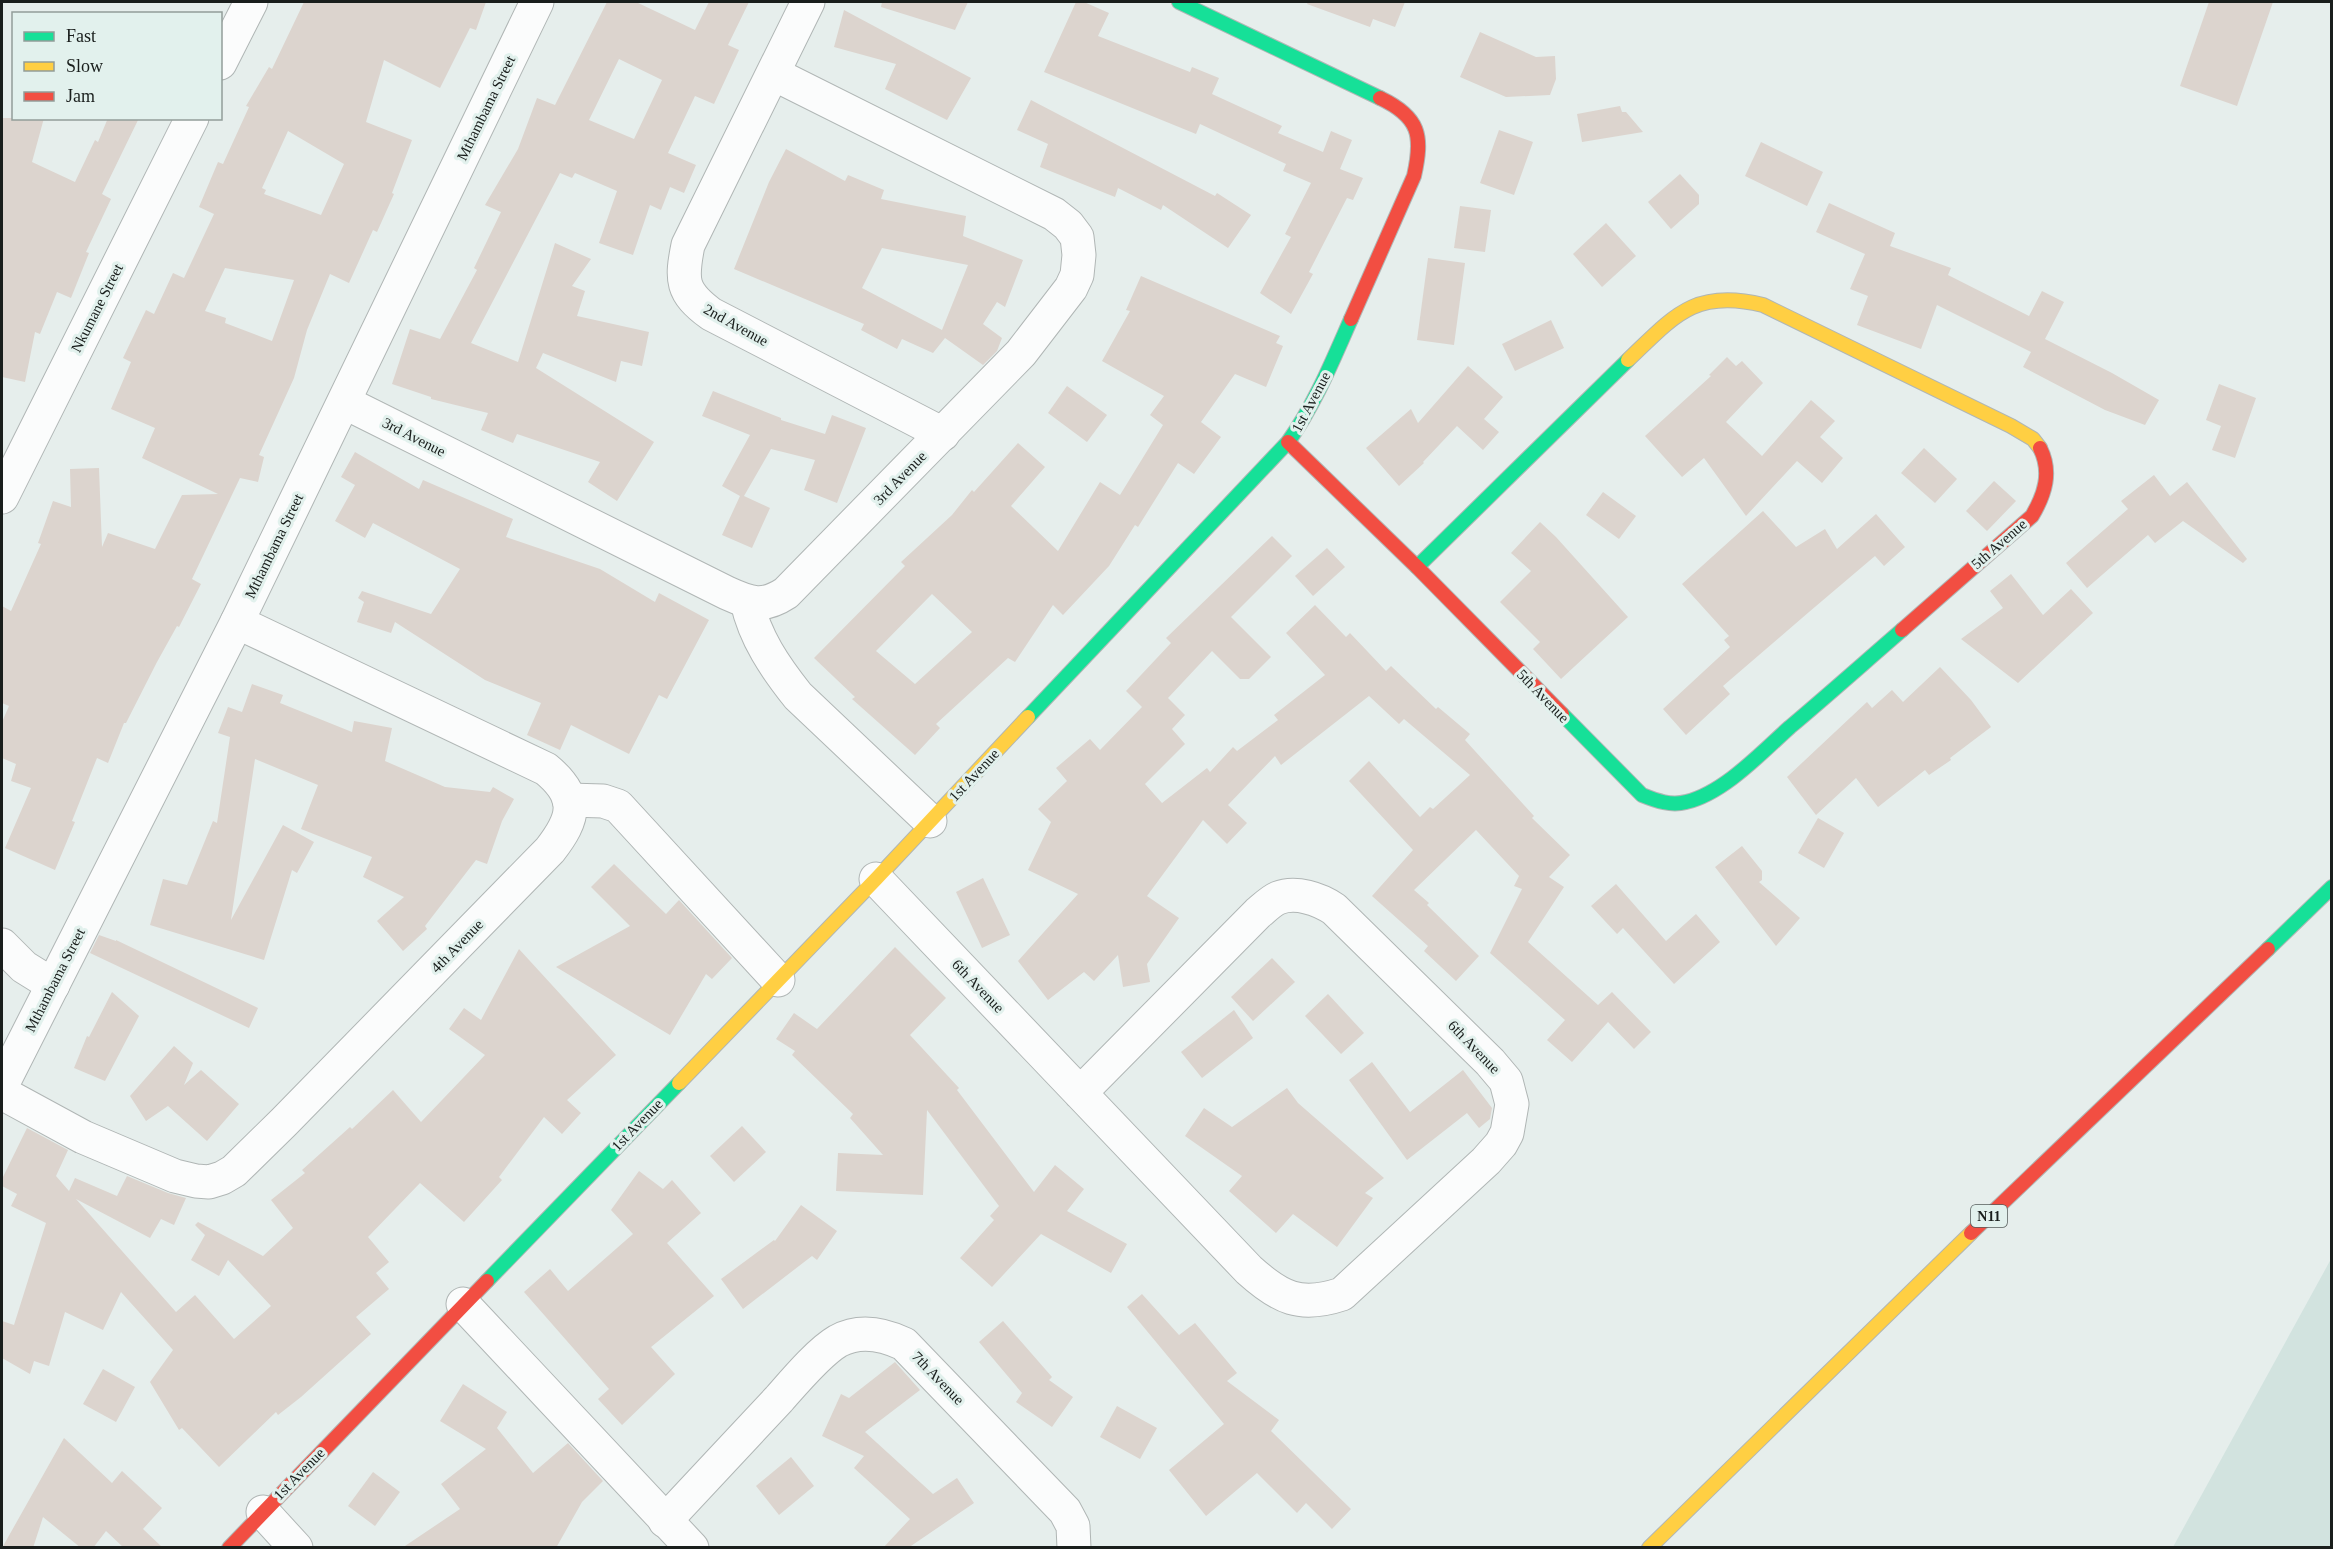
<svg xmlns="http://www.w3.org/2000/svg" width="2333" height="1549" font-family="'Times New Roman',serif">
  <style>
    .built { fill: #d2e3df }
    .building { fill: #dcd4ce; fill-rule: evenodd }
    .lines { fill: none; stroke-linecap: round; stroke-linejoin: round }
    .street-casing { stroke: #b0b6b5; stroke-width: 35 }
    .fast-casing { stroke: #b0b6b5; stroke-width: 16 }
    .slow-casing { stroke: #b0b6b5; stroke-width: 16 }
    .jam-casing { stroke: #b0b6b5; stroke-width: 16 }
    .street { stroke: #fbfcfc; stroke-width: 33 }
    .fast { stroke: #16e098; stroke-width: 14 }
    .slow { stroke: #ffcf43; stroke-width: 14 }
    .jam { stroke: #f24e42; stroke-width: 14 }
    .labels { text-anchor: middle; dominant-baseline: central; stroke-width: 6; stroke-linejoin: round; paint-order: stroke }
    .shield { fill: #e2f1ed; stroke: #555d5b; stroke-width: 1.5 }
    .shield-label { font-size: 14px; font-weight: bold; fill: #191e1c }
    .street-label { font-size: 15px; fill: #191e1c; stroke: #e2f1ed }
  </style>
  <rect width="100%" height="100%" fill="#e6eeec"/>
  <path class="built" d="M2331 1259V1547H2173Z"/>
  <g class="building">
    <path d="M304 2H486L476 30 470 28 440 88 384 60 366 122 412 140 392 193 394 194 377 232 373 230 349 283 330 274 307 330 294 378 259 455 264 457 258 482 240 478 192 579 201 584 179 627 177 626 157 662 126 723H124L108 763 97 758 72 821 75 822 55 870 5 848 31 788 11 781 16 764 2 758V722L9 706 2 703V606L11 611 41 544 38 543 53 501 71 507 70 469 99 468 102 547 108 533 155 549 182 495 218 494 142 458 155 428 111 409 131 362 123 358 146 310 154 314 173 273 184 278 214 214 199 207 218 162 223 164 249 107 246 106 269 67 272 69ZM288 131 344 164 321 215 264 194 266 190 262 188ZM225 268 294 280 272 341 225 323 226 318 205 311Z"/>
    <path d="M607 2H636L695 30 709 2H749L728 45 739 50 714 104 695 96 668 153 696 165 684 193 670 187 661 210 650 205 633 255 599 243 617 191 575 173 572 178 560 173 471 343 518 362 555 243 591 259 572 286 585 291 577 316 649 332 642 366 621 361 616 382 543 353 536 368 654 442 617 501 588 482 600 462 517 434 513 443 481 430 488 413 431 399V397L392 384 410 329 440 339 477 270 474 268 501 212 485 205 518 149 537 98 555 105ZM619 59 662 80 634 139 589 120Z"/>
    <path d="M882 2H968L955 30 881 7Z"/>
    <path d="M1076 2H1084L1109 13 1098 36 1190 72 1192 67 1219 78 1212 94 1282 126 1278 133 1323 152 1331 131 1352 140 1340 169 1363 178 1353 200 1347 198 1309 272 1313 274 1291 314 1260 293 1291 237 1285 234 1311 183 1283 171 1286 164 1200 124 1196 134 1044 72Z"/>
    <path d="M1308 2H1405L1395 27 1373 19 1370 27 1307 4Z"/>
    <path d="M2209 2H2273L2237 106 2180 86Z"/>
    <path d="M844 10 971 78 947 120 885 89 896 64 834 47Z"/>
    <path d="M1480 32 1536 57 1555 56 1556 79 1550 95 1506 97 1460 77Z"/>
    <path d="M1031 100 1215 196 1217 193 1251 215 1228 248 1163 205 1161 210 1118 188 1115 197 1040 167 1048 144 1017 130Z"/>
    <path d="M1620 106 1622 112H1626L1643 132 1582 142 1577 114Z"/>
    <path d="M2 118H44L32 162 75 182 95 140 98 142 108 118H139L102 194 111 199 86 252 89 253 71 298 57 292 40 334 35 332 25 382 2 377Z"/>
    <path d="M1499 130 1533 142 1514 195 1480 183Z"/>
    <path d="M1761 142 1823 172 1807 206 1745 176Z"/>
    <path d="M786 149 845 181 848 175 884 190 881 199 966 216 963 236 1023 260 1005 307 997 302 983 324 1002 338 997 351 983 365 945 338 933 353 902 339 897 349 861 330 864 324 734 269 769 182ZM882 248 968 265 942 330 862 288Z"/>
    <path d="M1680 174 1699 195V204L1671 229 1648 202Z"/>
    <path d="M1829 203 1895 233 1890 246 1951 268 1948 275 2029 316 2042 291 2064 302 2045 339 2112 373 2159 400 2145 425 2105 410 2023 367 2031 352 1937 305 1921 349 1857 325 1868 296 1850 289 1865 254 1816 232Z"/>
    <path d="M1460 206 1491 210 1485 252 1454 248Z"/>
    <path d="M1606 223 1636 256 1602 287 1573 254Z"/>
    <path d="M1428 258 1465 263 1454 345 1417 340Z"/>
    <path d="M1141 276 1280 336 1276 343 1283 346 1266 387 1235 374 1201 422 1221 437 1194 474 1178 463 1138 527 1135 525 1109 566 1063 615 1053 605 1015 662 1008 658 936 724 940 728 915 755 852 699 855 697 814 658 905 566 901 562 952 515 972 490 974 492 1018 443 1045 467 1011 506 1058 551 1100 482 1120 495 1163 425 1150 415 1164 396 1102 361 1130 311 1126 310ZM932 594 972 632 915 684 876 651Z"/>
    <path d="M1551 320 1564 348 1515 371 1502 344Z"/>
    <path d="M1727 357 1736 366 1742 361 1763 383 1726 422 1762 456 1811 400 1835 421 1820 437 1843 458 1822 483 1797 461 1746 516 1704 458 1682 477 1645 436 1711 376 1709 375Z"/>
    <path d="M1468 366 1503 397 1484 419 1499 432 1483 450 1457 426 1423 462 1424 463 1399 486 1366 448 1411 409 1418 423Z"/>
    <path d="M2219 384 2256 398 2235 458 2212 450 2221 426 2206 420Z"/>
    <path d="M1067 386 1107 415 1087 442 1048 413Z"/>
    <path d="M713 391 781 418V420L825 434 832 415 866 428 837 503 804 490 815 460 771 449 744 496 770 508 752 548 722 535 740 496 722 486 750 435 702 416Z"/>
    <path d="M1924 448 1957 479 1935 503 1901 473Z"/>
    <path d="M355 452 419 489 423 480 513 519 506 537 600 569 655 602 659 593 709 620 667 699 659 695 629 754 571 725 560 750 527 735 541 703 485 680 395 622 391 633 357 622 364 602 358 598 362 591 431 614 460 569 373 523 365 538 335 521 355 485 341 477Z"/>
    <path d="M2154 475 2170 496 2187 482 2247 559 2243 563 2183 521 2155 543 2148 535 2087 588 2066 563 2128 509 2121 501Z"/>
    <path d="M1994 481 2016 501 1987 531 1966 511Z"/>
    <path d="M1603 492 1636 516 1619 539 1586 515Z"/>
    <path d="M1763 511 1796 547 1825 529 1837 549 1876 514 1905 547 1884 566 1875 556 1809 612 1723 686 1730 694 1686 735 1663 709 1730 647 1724 640 1729 636 1682 584Z"/>
    <path d="M1540 522 1556 537 1628 617 1561 679 1533 649 1540 642 1500 602 1531 571 1511 553Z"/>
    <path d="M1272 536 1292 556 1231 617 1271 657 1249 679H1240L1212 651 1168 698 1185 715 1172 729 1185 744 1145 784 1162 803 1207 768 1210 772 1233 747 1237 751 1278 720 1274 715 1325 675 1286 633 1315 605 1346 637 1350 633 1386 671 1391 666 1436 709 1438 707 1470 734 1465 740 1534 816 1532 818 1570 855 1549 877 1564 887 1528 942 1598 1005 1612 992 1651 1032 1634 1049 1608 1022 1572 1062 1547 1040 1565 1020 1490 953 1522 889 1514 886 1519 876 1476 830 1414 890 1429 903 1427 905 1479 956 1456 981 1424 951 1428 946 1372 896 1413 850 1349 781 1369 761 1420 817 1430 807 1433 809 1470 775 1404 719 1399 724 1369 696 1281 765 1275 756 1228 805 1247 823 1227 844 1203 820 1147 896 1179 918 1147 964 1150 982 1123 987 1118 955 1094 981 1084 972 1048 1000 1018 961 1078 894 1028 870 1051 822 1038 809 1067 781 1056 768 1090 739 1100 750 1142 707 1126 691 1171 643 1166 638Z"/>
    <path d="M1327 548 1345 567 1313 596 1295 576Z"/>
    <path d="M2011 574 2043 615 2071 589 2093 613 2018 683 1961 639 2003 608 1990 591Z"/>
    <path d="M1940 667 1971 700 1991 727 1950 758 1951 760 1929 775 1925 770 1878 807 1856 778 1816 815 1787 777 1867 702 1872 708 1892 690 1903 702Z"/>
    <path d="M252 684 283 695 280 703 352 732 354 721 392 728 385 761 445 787 490 792 493 787 514 799 502 821 487 864 476 860 425 926 427 929 403 951 377 921 404 897 363 877 372 857 301 829 318 785 255 759 231 920 283 825 314 842 297 873 292 870 264 960 150 925 163 879 187 885 213 821 217 823 230 737 218 733 228 707 242 712Z"/>
    <path d="M1818 818 1844 833 1824 868 1798 853Z"/>
    <path d="M1742 846 1762 871V880L1759 882 1800 918 1776 946 1715 867Z"/>
    <path d="M614 864 666 914 679 900 732 958 712 979 706 974 670 1035 556 967 630 926 591 887Z"/>
    <path d="M983 878 1010 935 982 948 956 892Z"/>
    <path d="M1616 884 1666 941 1696 914 1720 942 1674 984 1623 928 1617 934 1591 906Z"/>
    <path d="M99 935 116 941V940L258 1008 249 1028 90 953Z"/>
    <path d="M895 947 946 998 910 1035 959 1088 957 1090 1034 1192 1055 1165 1084 1189 1067 1211 1127 1244 1111 1273 1041 1234 992 1287 960 1258 994 1220 990 1216 999 1206 927 1110 923 1195 836 1191 838 1153 883 1155 850 1118 853 1114 792 1055 795 1051 776 1039 794 1013 817 1029Z"/>
    <path d="M519 949 616 1055 567 1100 581 1113 562 1134 544 1117 499 1177 502 1180 464 1222 420 1183 368 1237 389 1262 376 1273 389 1289 356 1317 371 1334 301 1397 278 1415 276 1412 219 1467 182 1428 179 1430 150 1382 173 1350 121 1292 103 1330 65 1312 49 1366 34 1361 30 1374 2 1358V1321L14 1325 46 1223 11 1206 17 1194 2 1186V1179L27 1128 68 1150 56 1176 69 1191 75 1178 117 1196 127 1176 168 1193 186 1198 174 1225 161 1219 150 1238 76 1199 176 1312 195 1295 234 1339 271 1306 228 1260 219 1276 191 1260 205 1235 195 1225 198 1222 263 1256 293 1228 271 1200 305 1173 302 1170 350 1127 352 1129 393 1090 421 1122 485 1055 449 1029 464 1008 481 1020Z"/>
    <path d="M1272 958 1295 982 1253 1021 1231 997Z"/>
    <path d="M112 992 139 1016 105 1081 74 1068 87 1036 89 1037Z"/>
    <path d="M1328 994 1364 1033 1341 1054 1305 1016Z"/>
    <path d="M1234 1010 1253 1038 1202 1078 1181 1052Z"/>
    <path d="M174 1046 193 1063 184 1085 201 1070 239 1104 207 1141 168 1106 146 1121 130 1096Z"/>
    <path d="M1372 1062 1410 1112 1463 1070 1492 1108 1490 1119 1479 1128 1467 1113 1407 1160 1349 1080Z"/>
    <path d="M1287 1088 1298 1103 1384 1178 1365 1193 1373 1198 1337 1247 1293 1214 1276 1233 1229 1191 1242 1176 1185 1136 1204 1108 1232 1127Z"/>
    <path d="M742 1126 766 1152 734 1182 710 1156Z"/>
    <path d="M639 1171 663 1189 672 1180 701 1213 667 1243 714 1296 651 1347 675 1374 622 1425 598 1399 609 1389 524 1292 550 1269 568 1291 633 1234 611 1210Z"/>
    <path d="M801 1205 837 1231 817 1260 812 1256 743 1309 721 1279 774 1240 775 1241Z"/>
    <path d="M1142 1294 1179 1335 1195 1323 1237 1373 1227 1381 1279 1420 1271 1431 1351 1509 1332 1529 1306 1503 1297 1513 1257 1473 1206 1516 1169 1470 1224 1424 1127 1307Z"/>
    <path d="M1003 1321 1052 1377 1049 1380 1073 1397 1052 1427 1016 1402 1022 1393 979 1342Z"/>
    <path d="M895 1362 920 1390 865 1432 933 1494 957 1478 974 1503 908 1548H883L910 1519 854 1468 864 1456 822 1436 841 1394 849 1398Z"/>
    <path d="M103 1369 135 1387 116 1422 83 1404Z"/>
    <path d="M463 1384 507 1412 497 1428 533 1473 568 1443 603 1481 582 1502 556 1548H402L460 1509 441 1484 486 1449 440 1421Z"/>
    <path d="M1117 1406 1157 1428 1140 1459 1100 1437Z"/>
    <path d="M64 1438 112 1483 122 1471 162 1508 143 1529 163 1548H124L106 1531 93 1548H81L43 1517 33 1548H2Z"/>
    <path d="M791 1457 814 1486 779 1515 756 1486Z"/>
    <path d="M373 1472 400 1492 375 1526 348 1506Z"/>
  </g>
  <g class="lines">
    <defs>
      <g id="street">
        <path d="M808 2 688 245C681 280 681 292 711 314L943 434"/>
        <path d="M220 63 251 2"/>
        <path d="M344 402 727 593C751 604 763 608 786 593L1021 353 1071 288 1077 275 1079 255 1077 237 1068 225 1054 214 774 74"/>
        <path d="M2 497 192 118"/>
        <path d="M747 602C755 638 775 667 798 696L930 821"/>
        <path d="M569 800 603 801 618 806 778 980"/>
        <path d="M876 879 1249 1270C1280 1298 1300 1308 1342 1294L1486 1161 1501 1144 1507 1133 1512 1104 1506 1081 1490 1062 1334 909C1319 899 1296 891 1278 898 1271 901 1264 908 1258 913L1080 1093"/>
        <path d="M2 945 24 967 53 985"/>
        <path d="M2 1085 237 622 537 2"/>
        <path d="M2 1093 83 1137 175 1176 196 1181 209 1182 222 1178 234 1171 284 1122 550 850C575 818 580 797 546 769L237 622"/>
        <path d="M463 1304 692 1548"/>
        <path d="M263 1512 296 1548"/>
        <path d="M665 1521C703 1480 741 1440 779 1399 794 1382 819 1352 838 1341 860 1329 883 1334 904 1344L1065 1511 1073 1526 1074 1548"/>
      </g>
      <g id="fast">
        <path d="M1179 2 1380 98"/>
        <path d="M1417 567 1628 360"/>
        <path d="M1562 714 1642 795C1657 801 1671 806 1686 802 1724 793 1762 752 1790 727 1828 695 1865 662 1902 630"/>
        <path d="M1028 717 1288 442C1315 404 1332 362 1351 319"/>
        <path d="M2268 949 2332 887"/>
        <path d="M487 1281 679 1083"/>
      </g>
      <g id="slow">
        <path d="M1628 360C1674 316 1695 288 1763 305L2011 426 2033 439 2040 448"/>
        <path d="M679 1083 876 879 1028 717"/>
        <path d="M1649 1548 1971 1233"/>
      </g>
      <g id="jam">
        <path d="M1351 319 1414 176C1423 136 1420 117 1380 98"/>
        <path d="M1288 442 1417 567 1562 714"/>
        <path d="M1902 630 2032 516C2045 494 2052 472 2040 448"/>
        <path d="M1971 1233 2268 949"/>
        <path d="M229 1548 487 1281"/>
      </g>
    </defs>
    <use href="#street" class="street-casing"/>
    <use href="#fast" class="fast-casing"/>
    <use href="#slow" class="slow-casing"/>
    <use href="#jam" class="jam-casing"/>
    <use href="#street" class="street"/>
    <use href="#fast" class="fast"/>
    <use href="#slow" class="slow"/>
    <use href="#jam" class="jam"/>
  </g>
  <g class="labels">
    <rect class="shield" x="1971" y="1205" width="36" height="22" rx="4.5"/>
    <g class="shield-label">
      <text x="1989" y="1216">N11</text>
    </g>
    <g class="street-label">
      <text transform="translate(486 108) rotate(-64)">Mthambama Street</text>
      <text transform="translate(97 308) rotate(-63)">Nkumane Street</text>
      <text transform="translate(736 325) rotate(29)">2nd Avenue</text>
      <text transform="translate(1311 402) rotate(-62)">1st Avenue</text>
      <text transform="translate(414 437) rotate(27)">3rd Avenue</text>
      <text transform="translate(900 478) rotate(-46)">3rd Avenue</text>
      <text transform="translate(1999 544) rotate(-41)">5th Avenue</text>
      <text transform="translate(274 546) rotate(-64)">Mthambama Street</text>
      <text transform="translate(1543 696) rotate(46)">5th Avenue</text>
      <text transform="translate(974 775) rotate(-47)">1st Avenue</text>
      <text transform="translate(457 946) rotate(-46)">4th Avenue</text>
      <text transform="translate(55 980) rotate(-63)">Mthambama Street</text>
      <text transform="translate(978 986) rotate(46)">6th Avenue</text>
      <text transform="translate(1474 1047) rotate(46)">6th Avenue</text>
      <text transform="translate(637 1125) rotate(-46)">1st Avenue</text>
      <text transform="translate(938 1378) rotate(46)">7th Avenue</text>
      <text transform="translate(299 1474) rotate(-46)">1st Avenue</text>
    </g>
  </g>
  <rect width="2333" height="1549" fill="none" stroke="#191e1c" stroke-width="6"/>
  <rect x="12" y="12" width="210" height="108" fill="#e2f1ed" stroke="#929d99" stroke-width="1.5"/>
  <rect x="24" y="32" width="30" height="9" fill="#16e098" stroke="#929d99" stroke-width="1.5"/>
  <text x="66" y="42" font-size="18" fill="#191e1c">Fast</text>
  <rect x="24" y="62" width="30" height="9" fill="#ffcf43" stroke="#929d99" stroke-width="1.5"/>
  <text x="66" y="72" font-size="18" fill="#191e1c">Slow</text>
  <rect x="24" y="92" width="30" height="9" fill="#f24e42" stroke="#929d99" stroke-width="1.5"/>
  <text x="66" y="102" font-size="18" fill="#191e1c">Jam</text>
</svg>
